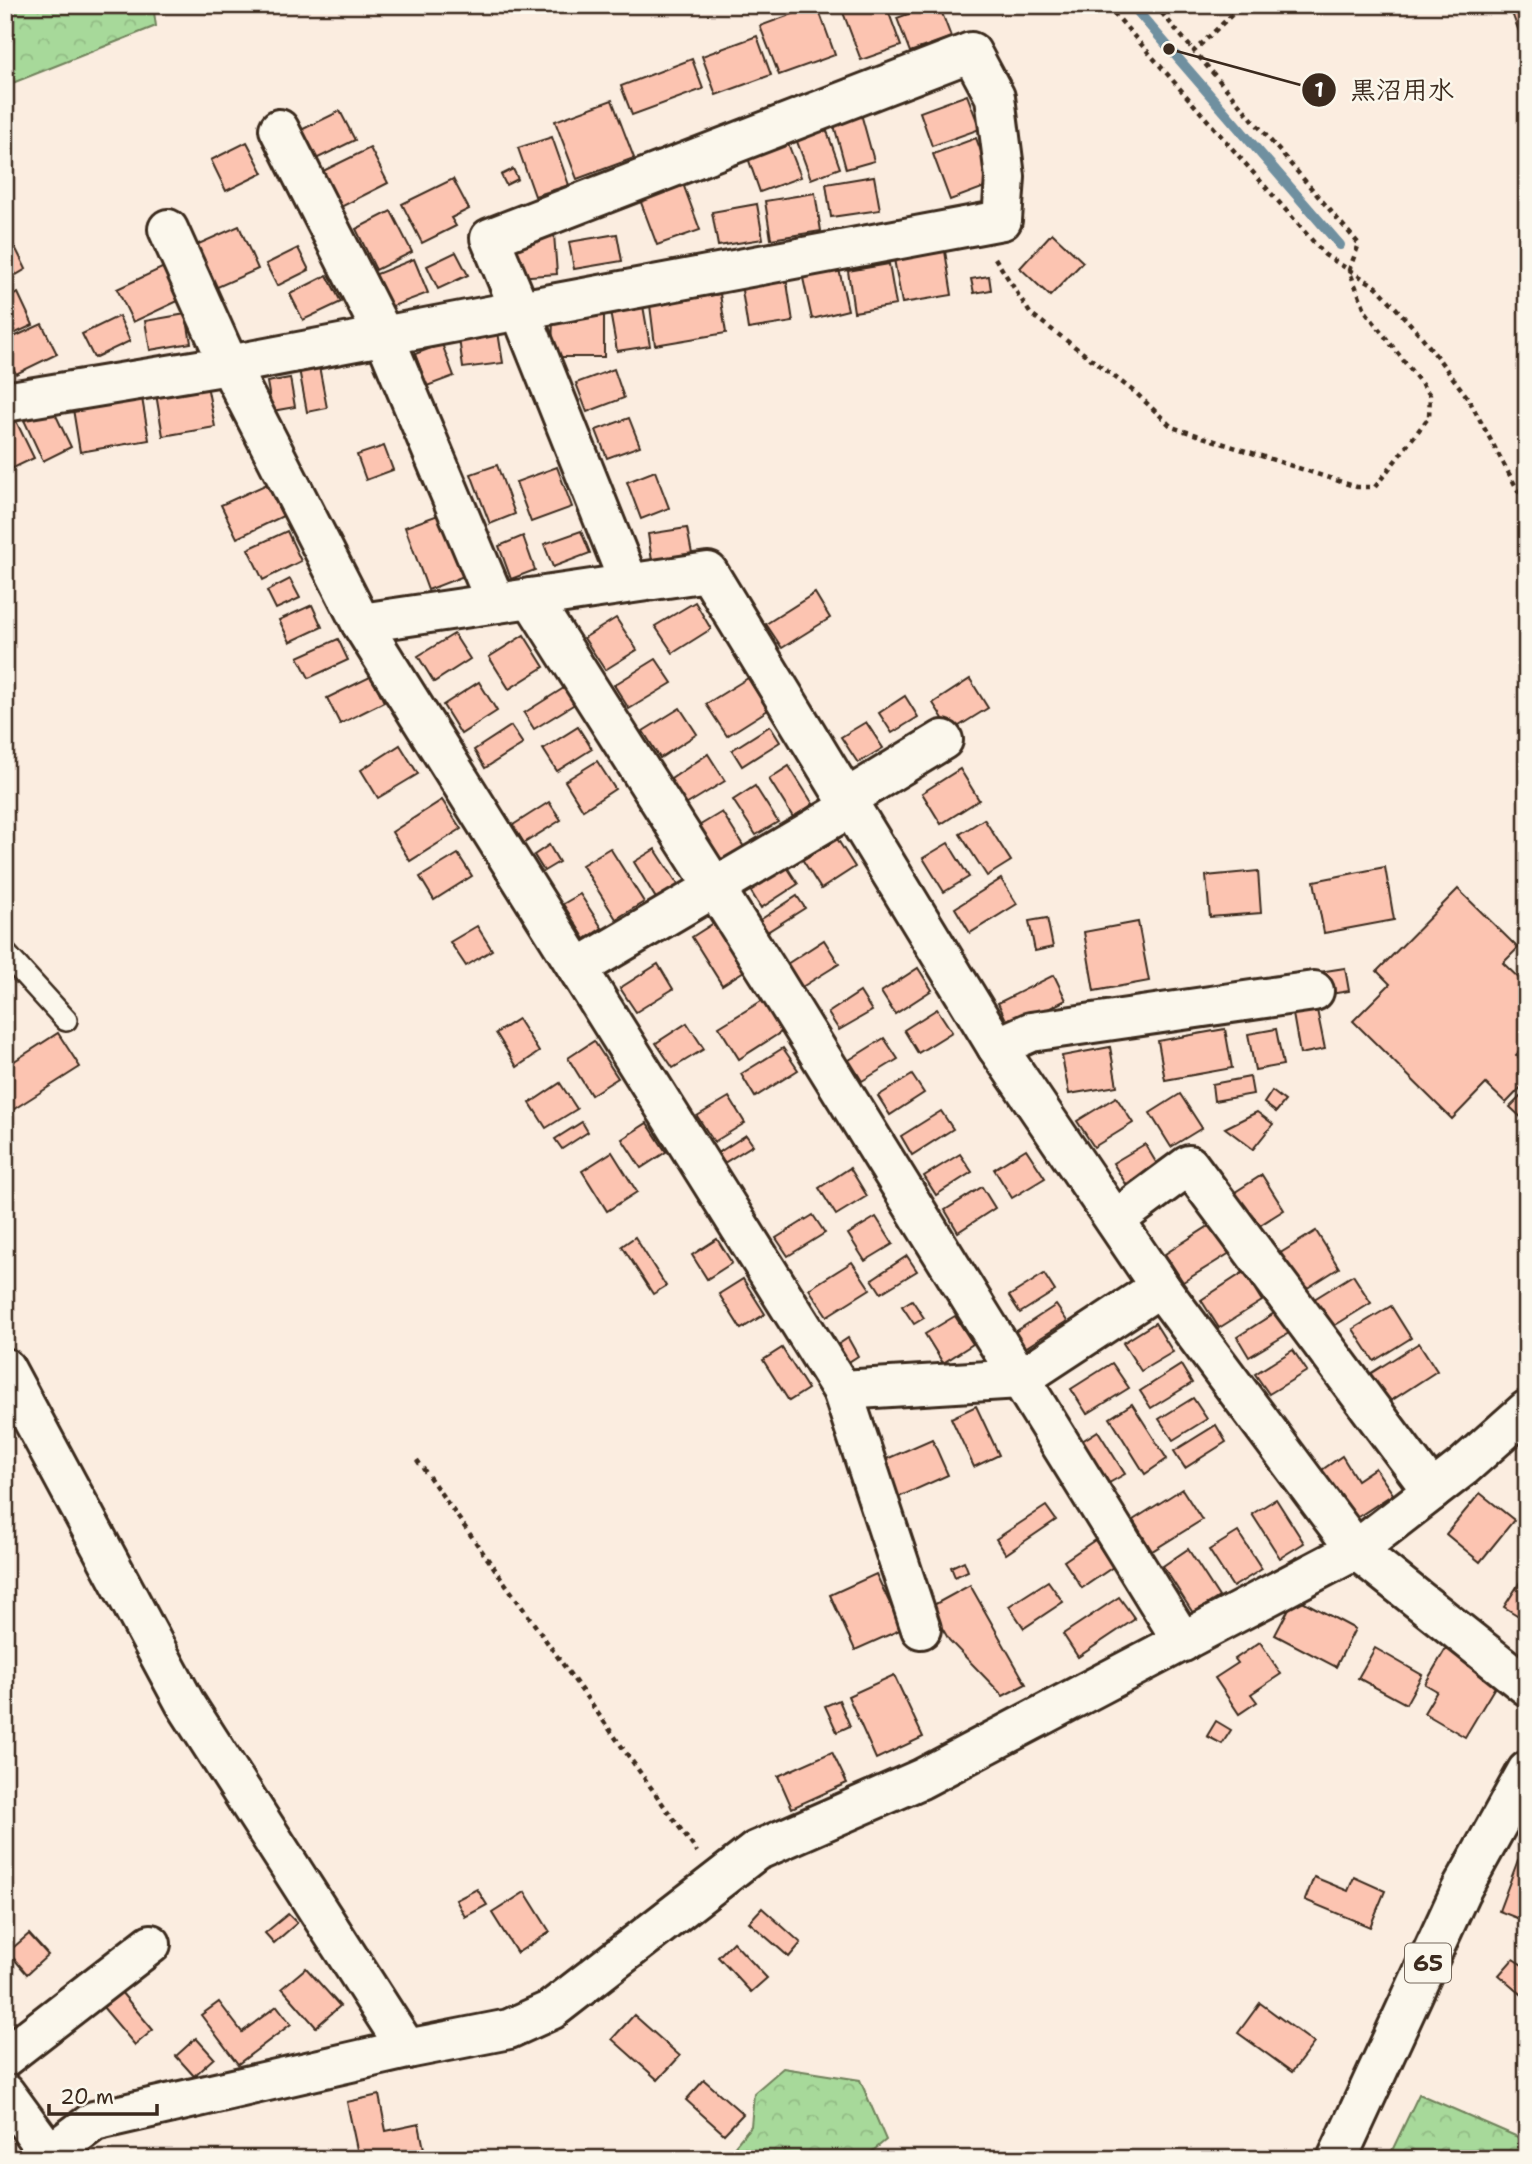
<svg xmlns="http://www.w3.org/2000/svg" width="1532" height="2164" font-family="'Shantell Sans','Klee One',sans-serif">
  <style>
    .forest { fill: url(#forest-crowns); stroke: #71825c; stroke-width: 2 }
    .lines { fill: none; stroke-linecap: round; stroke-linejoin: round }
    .stream { stroke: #7090a0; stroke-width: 10 }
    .building { fill: #fcc4b1; stroke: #3b2a1e; stroke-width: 2 }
    .lane-casing { stroke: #3b2a1e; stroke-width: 26 }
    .street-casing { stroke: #3b2a1e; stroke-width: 44 }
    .primary-casing { stroke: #3b2a1e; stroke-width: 44 }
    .path { stroke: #3b2a1e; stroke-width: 4.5; stroke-dasharray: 5 5; stroke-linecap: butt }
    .lane { stroke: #fbf7ec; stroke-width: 21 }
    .street { stroke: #fbf7ec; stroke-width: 38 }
    .primary { stroke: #fbf7ec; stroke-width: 38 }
    .labels { text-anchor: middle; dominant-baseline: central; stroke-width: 5; stroke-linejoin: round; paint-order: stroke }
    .shield { fill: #fbf7ec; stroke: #75685c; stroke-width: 2 }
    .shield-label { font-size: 23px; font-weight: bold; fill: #3b2a1e }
    .leader { fill: none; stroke: #3b2a1e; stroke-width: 2.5 }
    .callout-dot { fill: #3b2a1e; stroke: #fbf7ec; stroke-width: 2.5 }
    .mark-label { font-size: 21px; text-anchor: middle; font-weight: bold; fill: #fff }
    .callout-label { font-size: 26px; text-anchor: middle; font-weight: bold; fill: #3b2a1e; stroke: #fbf7ec; stroke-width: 5; stroke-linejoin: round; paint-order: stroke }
  </style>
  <defs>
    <pattern id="forest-crowns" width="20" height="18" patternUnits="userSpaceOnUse" patternTransform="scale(1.75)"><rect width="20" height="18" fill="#a7d99a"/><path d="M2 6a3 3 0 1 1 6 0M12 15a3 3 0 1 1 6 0" fill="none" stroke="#91ba84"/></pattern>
  </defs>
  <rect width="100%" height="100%" fill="#fbede0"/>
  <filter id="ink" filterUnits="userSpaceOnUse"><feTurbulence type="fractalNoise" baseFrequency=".0143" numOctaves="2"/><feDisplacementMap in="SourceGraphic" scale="14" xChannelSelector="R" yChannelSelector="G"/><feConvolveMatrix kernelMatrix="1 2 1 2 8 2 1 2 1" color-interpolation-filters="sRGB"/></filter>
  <g filter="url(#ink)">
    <g class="forest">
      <path d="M5 5H153L156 26 5 86Z"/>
      <path d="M783 2068 860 2080 886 2140 863 2159H724L751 2126 754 2093Z"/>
      <path d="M1419 2094 1527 2141V2159H1388Z"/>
    </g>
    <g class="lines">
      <path class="stream" d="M1132 5 1340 245"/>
    </g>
    <g class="building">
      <path d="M817 5 835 55 779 75 760 26Z"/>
      <path d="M845 5H886L901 46 861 60 841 7Z"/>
      <path d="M932 5H939L951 37 910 52 897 18Z"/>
      <path d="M1509 5H1527V53Z"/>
      <path d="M757 36 771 75 716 95 702 56Z"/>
      <path d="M692 59 703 89 632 115 621 86Z"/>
      <path d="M967 95 980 129 932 146 920 112Z"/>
      <path d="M612 100 634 158 577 179 555 121Z"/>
      <path d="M860 110 874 161 846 169 832 118Z"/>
      <path d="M340 111 355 140 312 161 297 132Z"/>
      <path d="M822 117 840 168 811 179 792 128Z"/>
      <path d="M552 137 569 185 535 196 518 148Z"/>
      <path d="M976 138 993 184 950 200 933 154Z"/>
      <path d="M787 141 801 177 760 192 747 155Z"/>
      <path d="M247 142 263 173 226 191 211 160Z"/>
      <path d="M370 148 388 183 339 208 321 172Z"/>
      <path d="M513 169 518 179 506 185 501 175Z"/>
      <path d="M874 176 880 210 831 217 826 184Z"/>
      <path d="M453 179 469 209 451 218 456 226 422 243 402 204Z"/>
      <path d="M682 181 700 230 657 245 639 197Z"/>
      <path d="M815 193 821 231 771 239 765 201Z"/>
      <path d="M757 204 763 239 718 246 712 212Z"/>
      <path d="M391 211 412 252 376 270 356 229Z"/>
      <path d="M239 226 258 269 213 289 194 246Z"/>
      <path d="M1052 233 1083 262 1050 296 1020 268Z"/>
      <path d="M554 234 557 274 517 277 514 237Z"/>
      <path d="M617 234 622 261 574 269 569 242Z"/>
      <path d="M15 247 26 269 16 275 5 253Z"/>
      <path d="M298 248 309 270 277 286 266 264Z"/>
      <path d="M945 251 952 295 902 303 894 259Z"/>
      <path d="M456 252 468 275 438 289 427 266Z"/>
      <path d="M414 259 428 293 382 310 369 277Z"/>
      <path d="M837 260 848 310 812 319 801 269Z"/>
      <path d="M889 264 896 305 854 312 848 271Z"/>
      <path d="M164 267 180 300 133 322 117 289Z"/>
      <path d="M327 275 341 302 303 320 290 294Z"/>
      <path d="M786 276 793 322 748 329 741 284Z"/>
      <path d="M989 276 991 290 974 293 971 279Z"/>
      <path d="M18 293 33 325 5 338V299Z"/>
      <path d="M720 294 726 333 655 345 650 305Z"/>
      <path d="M642 300 650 346 617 351 609 306Z"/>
      <path d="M186 314 191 343 150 350 145 321Z"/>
      <path d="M553 315H604V357H552Z"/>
      <path d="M119 316 130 341 94 358 82 334Z"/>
      <path d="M42 324 57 354 16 374 5 351V341Z"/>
      <path d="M498 332 503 363 463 368 459 338Z"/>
      <path d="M442 344 454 376 427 386 415 354Z"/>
      <path d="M319 366 327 408 307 412 299 369Z"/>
      <path d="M614 369 624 398 587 412 576 383Z"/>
      <path d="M290 378 295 407 272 411 267 382Z"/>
      <path d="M207 385 215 427 163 436 156 394Z"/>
      <path d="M142 398 149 440 80 452 73 409Z"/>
      <path d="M52 407 71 447 43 461 24 420Z"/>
      <path d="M629 418 640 446 607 458 596 430Z"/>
      <path d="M16 421 34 458 5 472V426Z"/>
      <path d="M384 446 393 470 366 480 357 455Z"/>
      <path d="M497 465 515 514 490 524 471 474Z"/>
      <path d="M557 467 572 507 531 522 516 482Z"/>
      <path d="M655 471 669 508 641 519 627 482Z"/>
      <path d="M267 484 283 516 237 538 221 505Z"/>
      <path d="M441 514 464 576 428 590 405 527Z"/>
      <path d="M687 528 692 554 652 561 648 534Z"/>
      <path d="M287 531 301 561 263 580 248 549Z"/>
      <path d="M581 531 590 553 553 567 544 544Z"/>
      <path d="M523 536 535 570 511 579 499 546Z"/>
      <path d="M290 579 300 598 276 609 267 591Z"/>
      <path d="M815 593 830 618 782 648 766 624Z"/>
      <path d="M695 602 711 629 673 653 655 626Z"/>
      <path d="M312 605 322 627 290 642 279 620Z"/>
      <path d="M616 618 637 650 605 670 584 638Z"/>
      <path d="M454 634 470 659 434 682 418 656Z"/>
      <path d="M524 635 544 667 509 689 489 657Z"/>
      <path d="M338 639 348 660 309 678 298 657Z"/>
      <path d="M656 659 672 683 629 709 614 685Z"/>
      <path d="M372 676 384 702 340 724 327 698Z"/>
      <path d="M748 678 768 710 727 736 706 704Z"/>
      <path d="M970 679 988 708 951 731 933 703Z"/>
      <path d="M479 682 497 711 461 734 443 705Z"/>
      <path d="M567 686 578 702 534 729 524 713Z"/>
      <path d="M905 696 918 717 892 733 879 713Z"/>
      <path d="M680 708 697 734 660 758 643 731Z"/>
      <path d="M866 722 883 748 858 763 841 737Z"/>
      <path d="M511 726 523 744 485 768 474 750Z"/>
      <path d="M770 726 780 742 742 766 732 750Z"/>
      <path d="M578 727 592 749 557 771 543 749Z"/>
      <path d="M400 745 418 774 378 798 361 770Z"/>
      <path d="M708 754 725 781 684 806 668 781Z"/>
      <path d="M597 761 615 789 583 810 565 781Z"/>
      <path d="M789 766 813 804 793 817 769 779Z"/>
      <path d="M960 769 979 800 941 824 922 793Z"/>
      <path d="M755 786 778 822 756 835 733 800Z"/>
      <path d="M442 800 461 829 410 861 392 832Z"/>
      <path d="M549 802 561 820 524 843 513 825Z"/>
      <path d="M722 812 744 847 719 863 697 827Z"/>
      <path d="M984 819 1011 861 987 876 960 834Z"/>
      <path d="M836 837 855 867 821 889 802 859Z"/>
      <path d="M948 843 969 877 944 892 923 858Z"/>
      <path d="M549 845 559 862 544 871 534 855Z"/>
      <path d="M610 848 644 902 616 919 582 865Z"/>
      <path d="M655 849 679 886 657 900 634 862Z"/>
      <path d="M458 854 472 876 434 900 420 877Z"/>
      <path d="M787 867 798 884 761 908 750 890Z"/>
      <path d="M1385 867 1394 920 1324 933 1314 881Z"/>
      <path d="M1258 871 1261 913 1210 917 1206 876Z"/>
      <path d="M1001 879 1017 904 970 933 955 908Z"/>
      <path d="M1458 889 1518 948 1503 963 1527 986V1044L1516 1055 1527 1065V1081L1506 1103 1486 1084 1452 1119 1353 1021 1390 984 1377 971Z"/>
      <path d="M580 894 602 928 585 939 563 904Z"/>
      <path d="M797 896 805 908 767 932 760 920Z"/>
      <path d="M1047 918 1053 947 1035 951 1029 921Z"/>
      <path d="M1138 922 1149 981 1094 991 1084 932Z"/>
      <path d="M714 923 744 971 722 985 692 937Z"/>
      <path d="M477 926 492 950 466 966 450 942Z"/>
      <path d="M824 940 839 964 802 987 787 964Z"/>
      <path d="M658 964 673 989 636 1012 620 988Z"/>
      <path d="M918 968 932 990 895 1014 881 992Z"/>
      <path d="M1345 968 1349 991 1324 995 1319 972Z"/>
      <path d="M1054 975 1066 1000 1010 1028 998 1003Z"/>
      <path d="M860 992 872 1011 839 1030 828 1013Z"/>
      <path d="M763 1000 783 1031 739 1059 719 1027Z"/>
      <path d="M937 1009 952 1032 918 1053 904 1030Z"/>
      <path d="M1317 1010 1325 1049 1300 1054 1293 1014Z"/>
      <path d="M518 1019 539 1052 517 1067 496 1033Z"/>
      <path d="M687 1023 704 1049 673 1068 656 1043Z"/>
      <path d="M1225 1029 1232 1068 1165 1080 1158 1041Z"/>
      <path d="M1276 1029 1283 1065 1255 1070 1248 1034Z"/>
      <path d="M58 1033 80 1067 11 1111 5 1102V1067Z"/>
      <path d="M884 1038 898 1059 862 1081 849 1060Z"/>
      <path d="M594 1041 618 1078 591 1095 568 1058Z"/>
      <path d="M1110 1047 1117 1086 1069 1094 1062 1056Z"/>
      <path d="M783 1048 798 1070 755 1097 741 1074Z"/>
      <path d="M912 1075 924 1093 890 1115 878 1096Z"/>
      <path d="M1250 1077 1253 1094 1214 1101 1212 1084Z"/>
      <path d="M560 1083 577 1109 546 1128 530 1103Z"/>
      <path d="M1527 1090V1123L1510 1107Z"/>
      <path d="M1272 1091 1285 1101 1276 1112 1264 1103Z"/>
      <path d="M1180 1094 1202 1128 1171 1147 1150 1113Z"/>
      <path d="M729 1097 745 1123 714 1142 697 1116Z"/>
      <path d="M1116 1097 1133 1123 1094 1147 1077 1121Z"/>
      <path d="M941 1111 953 1129 912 1155 901 1136Z"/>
      <path d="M1257 1112 1273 1124 1253 1149 1225 1128Z"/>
      <path d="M582 1122 588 1132 562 1149 555 1139Z"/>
      <path d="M647 1123 666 1152 641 1168 622 1139Z"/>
      <path d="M746 1135 753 1145 724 1163 718 1153Z"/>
      <path d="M1145 1144 1160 1169 1129 1189 1113 1163Z"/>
      <path d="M1026 1149 1045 1178 1012 1198 994 1169Z"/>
      <path d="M612 1152 637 1192 607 1211 582 1171Z"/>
      <path d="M960 1154 972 1172 936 1195 924 1176Z"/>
      <path d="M850 1168 867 1196 836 1215 819 1188Z"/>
      <path d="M1262 1175 1284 1210 1254 1229 1232 1194Z"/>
      <path d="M982 1187 995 1208 958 1232 945 1210Z"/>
      <path d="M813 1215 825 1233 788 1256 776 1238Z"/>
      <path d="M876 1217 893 1244 865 1261 848 1234Z"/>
      <path d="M1212 1224 1230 1253 1183 1282 1165 1254Z"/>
      <path d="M1316 1231 1339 1268 1298 1294 1274 1257Z"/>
      <path d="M635 1237 666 1286 653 1294 622 1246Z"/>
      <path d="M717 1239 732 1263 707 1279 692 1255Z"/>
      <path d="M907 1256 917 1271 881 1293 872 1279Z"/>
      <path d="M852 1262 870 1289 827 1316 809 1289Z"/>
      <path d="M1244 1272 1262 1301 1219 1328 1201 1300Z"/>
      <path d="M1044 1274 1055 1291 1020 1313 1009 1296Z"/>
      <path d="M1353 1275 1371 1303 1329 1329 1311 1301Z"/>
      <path d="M743 1279 765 1314 741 1329 719 1294Z"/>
      <path d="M912 1300 924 1318 914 1324 902 1306Z"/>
      <path d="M1056 1305 1067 1321 1025 1348 1015 1332Z"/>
      <path d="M1391 1306 1411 1338 1374 1361 1353 1329Z"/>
      <path d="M1276 1312 1289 1333 1249 1357 1237 1337Z"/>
      <path d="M955 1316 973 1344 943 1363 925 1334Z"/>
      <path d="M1155 1323 1173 1352 1141 1371 1123 1343Z"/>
      <path d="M848 1338 858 1356 847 1363 836 1346Z"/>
      <path d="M1419 1343 1437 1371 1386 1404 1368 1375Z"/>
      <path d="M782 1348 808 1389 789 1401 763 1360Z"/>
      <path d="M1293 1350 1307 1371 1269 1394 1255 1374Z"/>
      <path d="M1112 1363 1129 1388 1087 1414 1071 1389Z"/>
      <path d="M1181 1365 1192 1383 1151 1408 1140 1391Z"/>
      <path d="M1193 1398 1207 1419 1173 1440 1159 1419Z"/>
      <path d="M1132 1404 1167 1459 1145 1474 1110 1418Z"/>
      <path d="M976 1406 999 1455 974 1467 951 1418Z"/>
      <path d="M1216 1425 1226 1442 1185 1468 1174 1451Z"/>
      <path d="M1098 1431 1125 1474 1109 1483 1082 1441Z"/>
      <path d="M932 1439 948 1475 899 1497 882 1461Z"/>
      <path d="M1342 1456 1357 1480 1375 1468 1393 1494 1352 1521 1319 1472Z"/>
      <path d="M1182 1489 1202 1520 1152 1551 1133 1520Z"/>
      <path d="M1480 1493 1514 1520 1480 1562 1446 1534Z"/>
      <path d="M1276 1499 1304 1543 1280 1558 1252 1514Z"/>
      <path d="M1046 1506 1056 1520 1006 1554 996 1539Z"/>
      <path d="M1238 1532 1262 1569 1233 1587 1209 1550Z"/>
      <path d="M1095 1540 1113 1567 1082 1588 1064 1561Z"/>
      <path d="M1188 1549 1219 1597 1193 1613 1163 1566Z"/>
      <path d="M964 1561 968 1571 955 1577 951 1567Z"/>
      <path d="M1527 1571V1621L1504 1607Z"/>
      <path d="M876 1574 902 1629 855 1650 830 1595Z"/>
      <path d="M1048 1581 1063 1602 1024 1628 1009 1606Z"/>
      <path d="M970 1585 1026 1684 1003 1696 949 1640 930 1607Z"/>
      <path d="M1119 1597 1135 1619 1078 1657 1063 1634Z"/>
      <path d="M1295 1597 1355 1629 1336 1667 1275 1635Z"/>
      <path d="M1260 1642 1281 1674 1251 1694 1257 1702 1239 1714 1215 1678 1238 1663 1235 1659Z"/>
      <path d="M1449 1643 1502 1675 1465 1737 1424 1713 1437 1691 1425 1684Z"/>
      <path d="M1375 1648 1422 1675 1406 1704 1358 1678Z"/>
      <path d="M894 1675 923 1737 876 1759 848 1696Z"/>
      <path d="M839 1700 850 1726 837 1732 825 1706Z"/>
      <path d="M1216 1721 1231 1730 1222 1744 1207 1736Z"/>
      <path d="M832 1752 847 1783 792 1808 778 1776Z"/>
      <path d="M1518 1860 1527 1863V1922L1499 1911Z"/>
      <path d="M1314 1877 1348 1891 1354 1877 1385 1891 1370 1927 1305 1900Z"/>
      <path d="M477 1889 487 1905 465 1917 456 1900Z"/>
      <path d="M525 1892 550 1932 517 1953 492 1913Z"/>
      <path d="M762 1908 801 1943 789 1957 749 1922Z"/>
      <path d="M288 1914 297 1923 274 1943 265 1933Z"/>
      <path d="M29 1934 48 1955 27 1974 8 1952Z"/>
      <path d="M733 1942 767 1978 751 1992 718 1957Z"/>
      <path d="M1513 1959 1527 1968V1999L1499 1975Z"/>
      <path d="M306 1968 340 2006 316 2027 282 1988Z"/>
      <path d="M121 1992 153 2030 135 2045 103 2007Z"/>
      <path d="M219 2002 242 2032 277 2006 291 2024 238 2064 201 2015Z"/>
      <path d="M1260 2003 1314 2043 1292 2072 1238 2033Z"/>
      <path d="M634 2015 680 2056 658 2080 612 2039Z"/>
      <path d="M196 2038 214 2058 194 2076 176 2056Z"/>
      <path d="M704 2080 743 2114 724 2134 686 2100Z"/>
      <path d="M379 2095 386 2131 419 2124 426 2159H359L347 2102Z"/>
    </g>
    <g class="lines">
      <defs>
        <path id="lane" d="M5 953 66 1020"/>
        <g id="street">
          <path d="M971 52 995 97 1005 177 1002 220 520 310 490 238Z"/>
          <path d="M279 129 384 336 496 603"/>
          <path d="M168 229 229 365 361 623 842 1390 1020 1379 1160 1287"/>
          <path d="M5 402 229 365 520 310 629 583"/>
          <path d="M531 598 771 976 1183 1642"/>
          <path d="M361 623 708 572 997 1047 1160 1287 1356 1550 1527 1686"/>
          <path d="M846 799 943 740"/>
          <path d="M578 968 851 807"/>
          <path d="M997 1047 1031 1032 1314 991"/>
          <path d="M1115 1220 1189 1165 1432 1491"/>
          <path d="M5 1368 185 1703 407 2049"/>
          <path d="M842 1390 921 1629"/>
          <path d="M5 2057 151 1944"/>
          <path d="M5 2093 49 2153"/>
          <path d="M43 2159 94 2121 407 2049 509 2029 551 2010 756 1851 921 1779 1356 1550 1463 1467 1527 1410"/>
        </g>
        <path id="primary" d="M1337 2159 1460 1892 1527 1771"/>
      </defs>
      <use href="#lane" class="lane-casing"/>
      <use href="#street" class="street-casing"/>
      <use href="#primary" class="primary-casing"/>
      <g class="path">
        <path d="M1107 5 1325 255 1377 287 1422 337 1468 398 1527 507"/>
        <path d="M1155 5 1194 51"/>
        <path d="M995 258 1030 313 1136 393 1172 427 1357 487H1375L1429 417 1430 395 1366 312 1349 270 1359 244 1194 51 1242 5"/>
        <path d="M417 1460 697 1852"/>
      </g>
      <use href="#lane" class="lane"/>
      <use href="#street" class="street"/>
      <use href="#primary" class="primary"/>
    </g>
  </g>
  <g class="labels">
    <rect class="shield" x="1405" y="1943.5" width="46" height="39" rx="5"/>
    <g class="shield-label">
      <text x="1428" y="1963">65</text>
    </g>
  </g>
  <path class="leader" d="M1169 49L1319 90"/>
  <g class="callout-dot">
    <circle cx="1169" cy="49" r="7"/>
    <circle cx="1319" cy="90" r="18"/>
  </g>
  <g class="mark-label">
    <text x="1319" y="97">1</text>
  </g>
  <g class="callout-label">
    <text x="1402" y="99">黒沼用水</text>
  </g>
  <rect width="1532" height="2164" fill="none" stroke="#fbf7ec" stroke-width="28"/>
  <rect x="14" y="14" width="1504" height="2136" fill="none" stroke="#3b2a1e" stroke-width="2.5" filter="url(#ink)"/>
  <path d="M49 2104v10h108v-10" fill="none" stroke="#3b2a1e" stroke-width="3.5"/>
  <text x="60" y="2104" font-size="21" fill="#3b2a1e" stroke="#fbf7ec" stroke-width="5" paint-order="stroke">20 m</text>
</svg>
